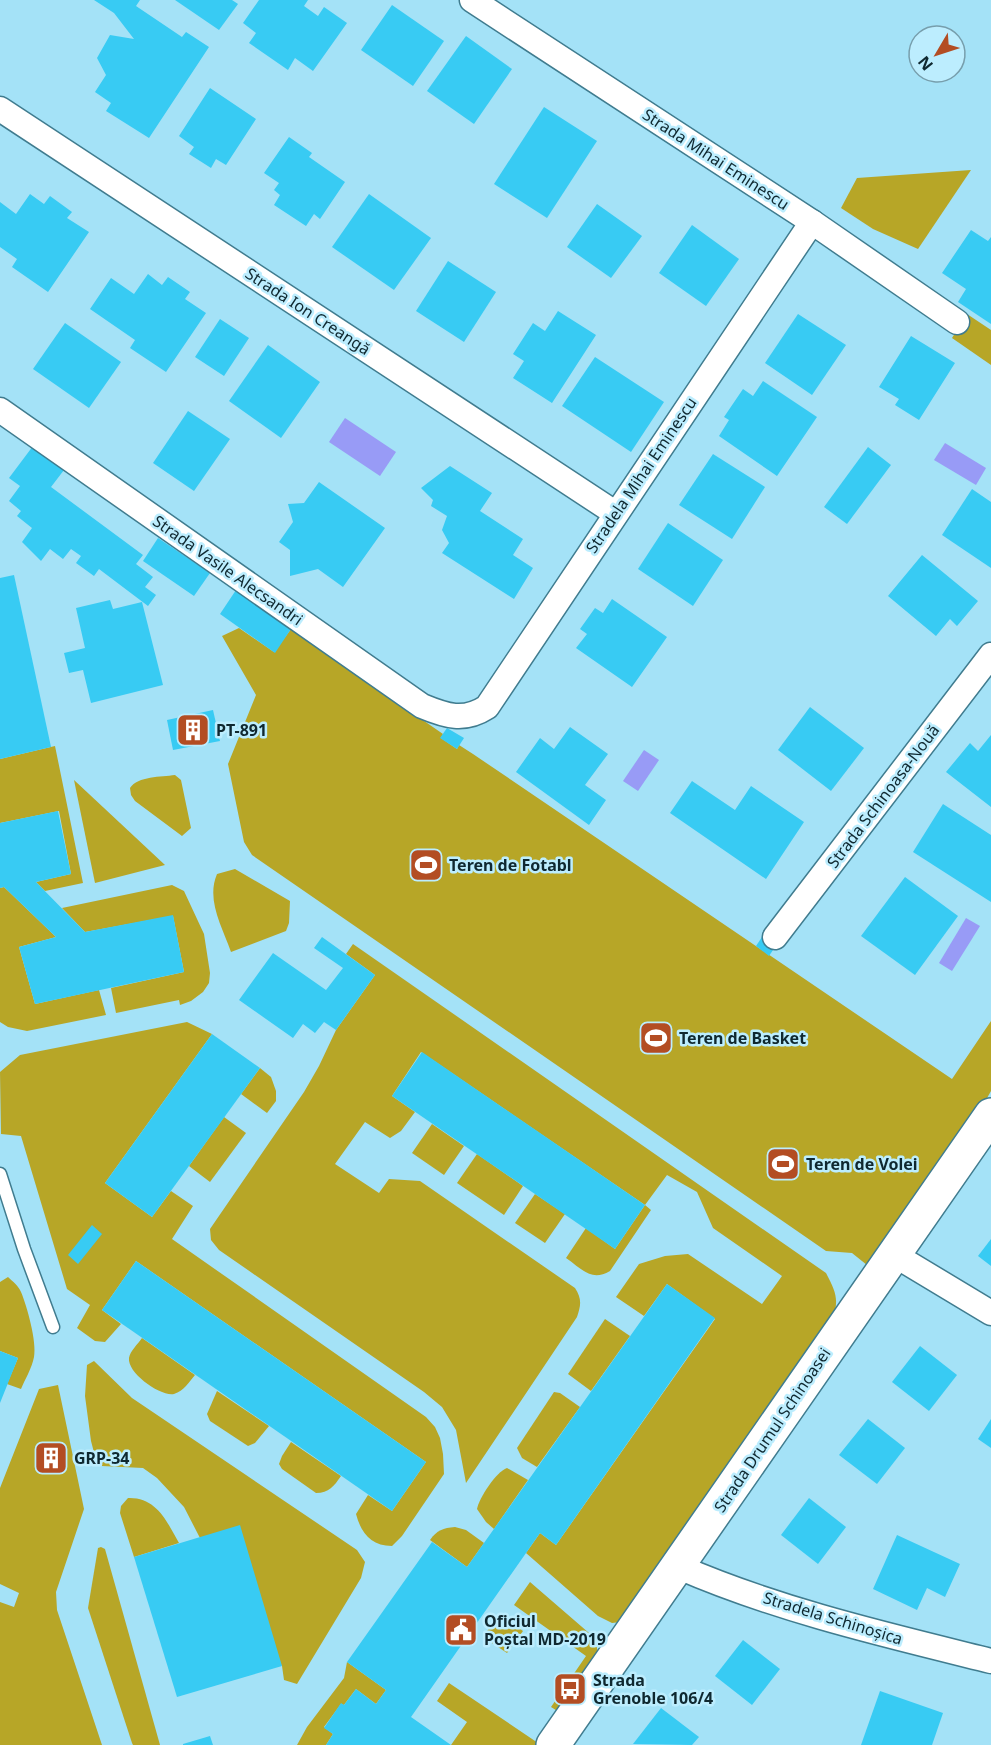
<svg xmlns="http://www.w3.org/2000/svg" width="991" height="1745" font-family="'Noto Sans',sans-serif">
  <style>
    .green { fill: #b7a627 }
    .water { fill: #989bf6 }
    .building { fill: #38cbf3 }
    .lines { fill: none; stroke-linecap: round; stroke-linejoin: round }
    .lane-casing { stroke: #407c8f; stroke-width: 15 }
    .street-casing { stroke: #407c8f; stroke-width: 27 }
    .secondary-casing { stroke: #407c8f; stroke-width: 36 }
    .lane { stroke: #fff; stroke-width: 12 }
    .street { stroke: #fff; stroke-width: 24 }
    .secondary { stroke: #fff; stroke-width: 33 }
    .labels { text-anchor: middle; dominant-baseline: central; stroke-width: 5; stroke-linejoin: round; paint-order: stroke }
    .street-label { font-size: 16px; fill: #0f2830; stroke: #bcedfe }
    .poi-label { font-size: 16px; font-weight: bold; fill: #0f2830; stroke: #bcedfe; text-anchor: start }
  </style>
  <rect width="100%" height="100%" fill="#a4e2f7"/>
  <g class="green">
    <path d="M971 170 918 249 873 229 841 208 857 178Z"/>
    <path d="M967 314 991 330V365L952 338Z"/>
    <path d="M239 628 274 652 291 629 443 734 441 738 457 749 459 745 473 754 952 1079 991 1021V1091L982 1107 867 1265 852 1253 826 1251 252 855 244 842 228 764 256 695 222 636Z"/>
    <path d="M55 746 83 883 45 891 36 882 71 874 59 811 0 823V759Z"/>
    <path d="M175 775 181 780 191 828 182 836 135 801 131 795 130 788C138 776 161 777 175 775Z"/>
    <path d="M74 780 165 865 95 883Z"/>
    <path d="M235 869 290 901 289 923 286 931 231 952C222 926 206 900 217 874Z"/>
    <path d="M172 885 184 891 204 934 210 973 209 983 203 992 191 1001 180 1005 179 1000 116 1013 111 988 184 972 173 916 85 932 62 908Z"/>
    <path d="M4 887 56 937 19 947 35 1004 99 990 106 1015 27 1031 8 1027 0 1022V888Z"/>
    <path d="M353 944 826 1273C836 1292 839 1299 833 1319L621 1622 612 1623 598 1616 526 1553 540 1533 556 1545 715 1319 667 1284 644 1316 616 1297 639 1264 665 1256 688 1254 762 1304 782 1276 713 1228 697 1192 667 1175 645 1205 651 1210 610 1271C591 1282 582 1269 566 1258L586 1228 615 1249 645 1205 421 1052 392 1096 415 1112 401 1131 390 1138 365 1122 335 1164 379 1193 389 1179 420 1181 575 1288C582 1299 581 1305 577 1317L466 1483 456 1430 442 1407 424 1392 219 1250 211 1240 210 1229 304 1092 319 1066 336 1030 375 975 346 954Z"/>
    <path d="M187 1022 212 1034 105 1183 152 1217 171 1191 193 1206 172 1239 426 1417 435 1427 440 1438 443 1454 444 1474 402 1536 392 1546C371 1546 361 1533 356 1514L368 1495 392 1511 426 1462 136 1261 102 1310 121 1324 105 1342 95 1341 77 1328 90 1305 67 1289 21 1136 1 1134 0 1072 20 1055Z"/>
    <path d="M260 1068 271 1077 276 1091V1101L267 1113 241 1094Z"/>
    <path d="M224 1117 246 1133 210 1182 189 1166Z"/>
    <path d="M432 1124 464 1146 444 1175 412 1153Z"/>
    <path d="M477 1154 523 1186 504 1215 457 1183Z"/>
    <path d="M535 1194 565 1214 545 1243 515 1223Z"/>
    <path d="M8 1277C13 1282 18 1285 21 1292 27 1306 37 1342 34 1357 32 1368 25 1379 21 1389L7 1384 18 1358 0 1351V1282Z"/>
    <path d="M605 1319 630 1336 591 1391 568 1374Z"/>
    <path d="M142 1338 195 1375C189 1382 184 1391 174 1394 161 1397 127 1373 129 1358 130 1351 138 1344 142 1338Z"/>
    <path d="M94 1361 132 1398 357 1550 365 1562 361 1578 297 1684 284 1680 282 1666 200 1538 184 1507 157 1478 143 1468 102 1466 96 1460 91 1441 85 1396 87 1365Z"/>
    <path d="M58 1385 84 1509 56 1592 57 1610 102 1745H0V1602L14 1607 19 1593 0 1584V1488L39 1389Z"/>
    <path d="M217 1391 269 1426 255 1443 248 1446 210 1421 207 1414Z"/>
    <path d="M554 1392 560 1393 580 1407 537 1467 522 1458 517 1448Z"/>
    <path d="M291 1442 341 1476C334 1486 329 1493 316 1493L282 1469 279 1464 282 1456Z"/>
    <path d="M507 1468 528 1480 494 1529 486 1522 477 1509C479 1498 496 1472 507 1468Z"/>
    <path d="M128 1498C157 1497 167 1522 179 1543L134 1557 120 1513 121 1506Z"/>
    <path d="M455 1527 466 1530 484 1543 467 1567 430 1540C437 1530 443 1528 455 1527Z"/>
    <path d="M101 1547 105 1549 160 1745H133L132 1743 88 1608 98 1548Z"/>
    <path d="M530 1582 589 1633 596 1644 598 1653 559 1712 551 1707 586 1656 514 1605Z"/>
    <path d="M499 1614 523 1631 507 1653 483 1637Z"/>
    <path d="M347 1662 386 1690 376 1704 356 1689 344 1705 341 1704 324 1727 333 1734 326 1745H297L307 1727 344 1678Z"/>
    <path d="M449 1683 538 1743 537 1745H451L467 1722 437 1701Z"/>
  </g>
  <g class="water">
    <path d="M345 418 396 452 380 476 329 442Z"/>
    <path d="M945 443 986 468 976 485 934 460Z"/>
    <path d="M644 750 659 760 638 791 623 781Z"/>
    <path d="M966 918 980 926 952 971 939 963Z"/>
  </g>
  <g class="building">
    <path d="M94 0H140L136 6 182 37 186 32 209 47 149 138 106 111 111 103 95 92 106 75 97 58 110 35 134 39 114 13Z"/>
    <path d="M175 0H232L238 4 219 30Z"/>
    <path d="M259 0H308L304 6 318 16 324 7 347 23 313 71 295 58 288 70 249 43 256 33 243 23Z"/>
    <path d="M392 5 444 41 413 86 361 50Z"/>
    <path d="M466 36 512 69 474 124 427 91Z"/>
    <path d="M210 88 256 119 226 165 216 159 211 168 189 154 194 147 179 136Z"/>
    <path d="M544 107 597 141 547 218 494 184Z"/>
    <path d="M289 137 312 153 309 157 345 182 320 219 314 214 306 226 274 205 280 195 274 190 279 183 264 173Z"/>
    <path d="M30 194 44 204 50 196 72 212 67 218 89 232 48 292 12 267 17 259 0 247V202L16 214Z"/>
    <path d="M369 194 431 238 394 290 332 247Z"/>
    <path d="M597 204 642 236 611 278 567 247Z"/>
    <path d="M692 225 739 259 706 306 659 273Z"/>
    <path d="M971 230 988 241 991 237V324L958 302 966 289 942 273Z"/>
    <path d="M448 261 496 292 464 342 416 311Z"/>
    <path d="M148 274 162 285 168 277 190 292 185 299 206 313 166 372 130 348 135 340 90 309 111 278 134 294Z"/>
    <path d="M558 311 596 335 552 403 513 378 524 361 513 354 533 323 545 331Z"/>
    <path d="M798 314 846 345 812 395 765 363Z"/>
    <path d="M220 319 249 338 224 376 195 357Z"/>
    <path d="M65 323 121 362 89 408 33 369Z"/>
    <path d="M911 336 955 363 919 420 895 405 899 399 879 387Z"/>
    <path d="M268 345 320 382 281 438 229 401Z"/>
    <path d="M595 357 664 402 631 452 562 406Z"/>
    <path d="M763 381 817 417 777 476 719 436 729 420 724 417 743 389 753 396Z"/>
    <path d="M188 411 230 439 194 491 153 463Z"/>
    <path d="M33 446 64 470 51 487 143 555 136 564 153 577 145 587 156 595 148 606 99 569 94 576 76 563 81 556 71 549 63 559 50 549 41 561 22 542 32 528 17 516 21 511 9 501 20 486 9 478Z"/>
    <path d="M868 447 891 465 847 524 824 507Z"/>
    <path d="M713 454 765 487 732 539 679 505Z"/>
    <path d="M450 466 492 493 480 511 523 539 513 555 533 568 514 599 442 553 449 543 442 530 447 516 431 506 433 500 421 488Z"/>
    <path d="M319 482 385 528 343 587 318 569 290 576V550L279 542 293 522 288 504 304 503Z"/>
    <path d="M972 489 991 502V568L942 535Z"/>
    <path d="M668 523 723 560 693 606 638 569Z"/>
    <path d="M158 538 210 573 194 596 143 561Z"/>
    <path d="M922 555 978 601 957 626 950 619 936 636 888 596Z"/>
    <path d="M14 575 51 747 0 759V578Z"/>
    <path d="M236 590 291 629 275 653 220 614Z"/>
    <path d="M612 599 667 637 632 687 576 648 587 634 580 629 595 608 603 613Z"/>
    <path d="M110 600 113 609 142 602 163 685 91 703 83 670 69 673 64 653 85 648 76 608Z"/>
    <path d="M810 707 864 748 831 791 778 750Z"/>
    <path d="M213 710 220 741 173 750 167 720Z"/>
    <path d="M570 727 608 754 585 785 606 800 589 825 516 772 540 738 554 749Z"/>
    <path d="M447 728 464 738 457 749 440 738Z"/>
    <path d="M991 735V807L946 772 970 743 978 751Z"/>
    <path d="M692 781 735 810 751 786 804 822 766 879 670 813Z"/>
    <path d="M943 804 991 835V902L913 852Z"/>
    <path d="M58 811 71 874 36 882 85 932 173 915 184 972 35 1004 19 947 56 937 4 887 0 888V823Z"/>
    <path d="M905 877 958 916 915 975 861 936Z"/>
    <path d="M322 937 375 975 336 1030 324 1022 315 1033 303 1024 293 1038 239 1000 273 953 326 990 343 968 314 948Z"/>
    <path d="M762 937 775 947 769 956 756 946Z"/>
    <path d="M212 1034 260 1068 152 1217 105 1183Z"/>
    <path d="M422 1052 645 1205 615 1249 392 1096Z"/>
    <path d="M92 1225 102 1234 78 1264 68 1255Z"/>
    <path d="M991 1239V1266L978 1256Z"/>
    <path d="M136 1261 426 1462 392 1511 102 1310Z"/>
    <path d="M667 1284 715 1318 556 1545 540 1533 411 1717 451 1745H326L333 1734 324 1728 341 1703 344 1705 356 1689 376 1704 386 1690 347 1662 432 1542 467 1567Z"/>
    <path d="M920 1346 957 1375 929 1411 892 1382Z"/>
    <path d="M0 1351 18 1358 0 1403Z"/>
    <path d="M868 1419 905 1448 877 1484 839 1455Z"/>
    <path d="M991 1419V1448L978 1439Z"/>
    <path d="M49 1443 62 1448 54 1474 40 1469Z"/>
    <path d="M809 1498 846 1527 818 1564 781 1535Z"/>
    <path d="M240 1525 282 1666 177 1697 134 1557Z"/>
    <path d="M897 1535 960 1564 945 1597 927 1588 917 1610 873 1589Z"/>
    <path d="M743 1640 780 1669 752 1705 715 1676Z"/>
    <path d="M880 1691 943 1713 932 1745H861Z"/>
    <path d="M661 1708 699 1737 692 1745 633 1744Z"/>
    <path d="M210 1736 213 1745H183V1744Z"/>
  </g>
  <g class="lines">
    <defs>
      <path id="lane" d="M0 1174 24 1249 53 1327"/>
      <g id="street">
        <path d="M472 0 812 222 957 322"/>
        <path d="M0 109 615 513"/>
        <path d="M0 410 422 706C446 716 464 722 487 707L812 222"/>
        <path d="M775 937 991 655"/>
        <path d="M893 1254 991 1313"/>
        <path d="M679 1567C778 1610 886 1635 991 1661"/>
      </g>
      <path id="secondary" d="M553 1745C700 1536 844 1324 991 1115"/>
    </defs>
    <use href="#lane" class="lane-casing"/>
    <use href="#street" class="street-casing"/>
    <use href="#secondary" class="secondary-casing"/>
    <use href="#lane" class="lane"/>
    <use href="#street" class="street"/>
    <use href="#secondary" class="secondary"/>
  </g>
  <defs>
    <symbol id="building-square" viewBox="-11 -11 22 22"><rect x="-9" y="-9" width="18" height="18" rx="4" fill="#b34d23" stroke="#bcedfe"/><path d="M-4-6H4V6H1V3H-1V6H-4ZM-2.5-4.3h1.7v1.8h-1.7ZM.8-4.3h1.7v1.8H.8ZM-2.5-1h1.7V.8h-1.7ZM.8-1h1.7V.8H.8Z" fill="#fff"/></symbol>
    <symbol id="stadium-square" viewBox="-11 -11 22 22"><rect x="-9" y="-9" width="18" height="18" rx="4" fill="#b34d23" stroke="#bcedfe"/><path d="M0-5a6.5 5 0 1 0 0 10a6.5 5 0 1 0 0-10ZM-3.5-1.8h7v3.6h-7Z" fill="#fff"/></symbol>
    <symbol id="civic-square" viewBox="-11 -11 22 22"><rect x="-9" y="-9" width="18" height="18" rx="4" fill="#b34d23" stroke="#bcedfe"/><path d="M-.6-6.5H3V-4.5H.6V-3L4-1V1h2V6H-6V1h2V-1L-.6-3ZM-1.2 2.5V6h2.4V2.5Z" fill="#fff"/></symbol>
    <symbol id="bus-square" viewBox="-11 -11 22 22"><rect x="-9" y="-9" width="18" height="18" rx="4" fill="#b34d23" stroke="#bcedfe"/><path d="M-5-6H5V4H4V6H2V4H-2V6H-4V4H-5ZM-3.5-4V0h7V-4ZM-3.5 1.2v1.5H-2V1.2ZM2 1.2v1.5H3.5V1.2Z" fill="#fff"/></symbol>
  </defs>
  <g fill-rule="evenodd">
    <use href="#building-square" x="174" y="711" width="38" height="38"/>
    <use href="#stadium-square" x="407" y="846" width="38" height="38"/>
    <use href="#stadium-square" x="637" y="1019" width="38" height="38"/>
    <use href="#stadium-square" x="764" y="1145" width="38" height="38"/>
    <use href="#building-square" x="32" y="1439" width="38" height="38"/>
    <use href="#civic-square" x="442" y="1611" width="38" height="38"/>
    <use href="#bus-square" x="551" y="1670" width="38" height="38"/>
  </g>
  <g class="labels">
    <g class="street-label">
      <text transform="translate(716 159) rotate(33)">Strada Mihai Eminescu</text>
      <text transform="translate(308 311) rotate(33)">Strada Ion Creangă</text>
      <text transform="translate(641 475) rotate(-56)">Stradela Mihai Eminescu</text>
      <text transform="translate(228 570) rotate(35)">Strada Vasile Alecsandri</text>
      <text transform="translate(883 796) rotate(-53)">Strada Schinoasa-Nouă</text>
      <text transform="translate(772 1430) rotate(-56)">Strada Drumul Schinoasei</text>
      <text transform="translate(833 1618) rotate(17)">Stradela Schinoșica</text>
    </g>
    <g class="poi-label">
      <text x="216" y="730">PT-891</text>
      <text x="449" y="865">Teren de Fotabl</text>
      <text x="679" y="1038">Teren de Basket</text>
      <text x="806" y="1164">Teren de Volei</text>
      <text x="74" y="1458">GRP-34</text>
      <text x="484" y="1621">Oficiul<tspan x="484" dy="18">Poștal MD-2019</tspan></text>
      <text x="593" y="1680">Strada<tspan x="593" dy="18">Grenoble 106/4</tspan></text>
    </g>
  </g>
  <g transform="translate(937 54) rotate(231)"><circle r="28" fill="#bcedfe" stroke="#779eac" stroke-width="1.5"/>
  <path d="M0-4.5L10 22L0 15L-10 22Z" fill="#b34d23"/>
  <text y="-9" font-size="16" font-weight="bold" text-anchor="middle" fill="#0f2830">N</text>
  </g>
</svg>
